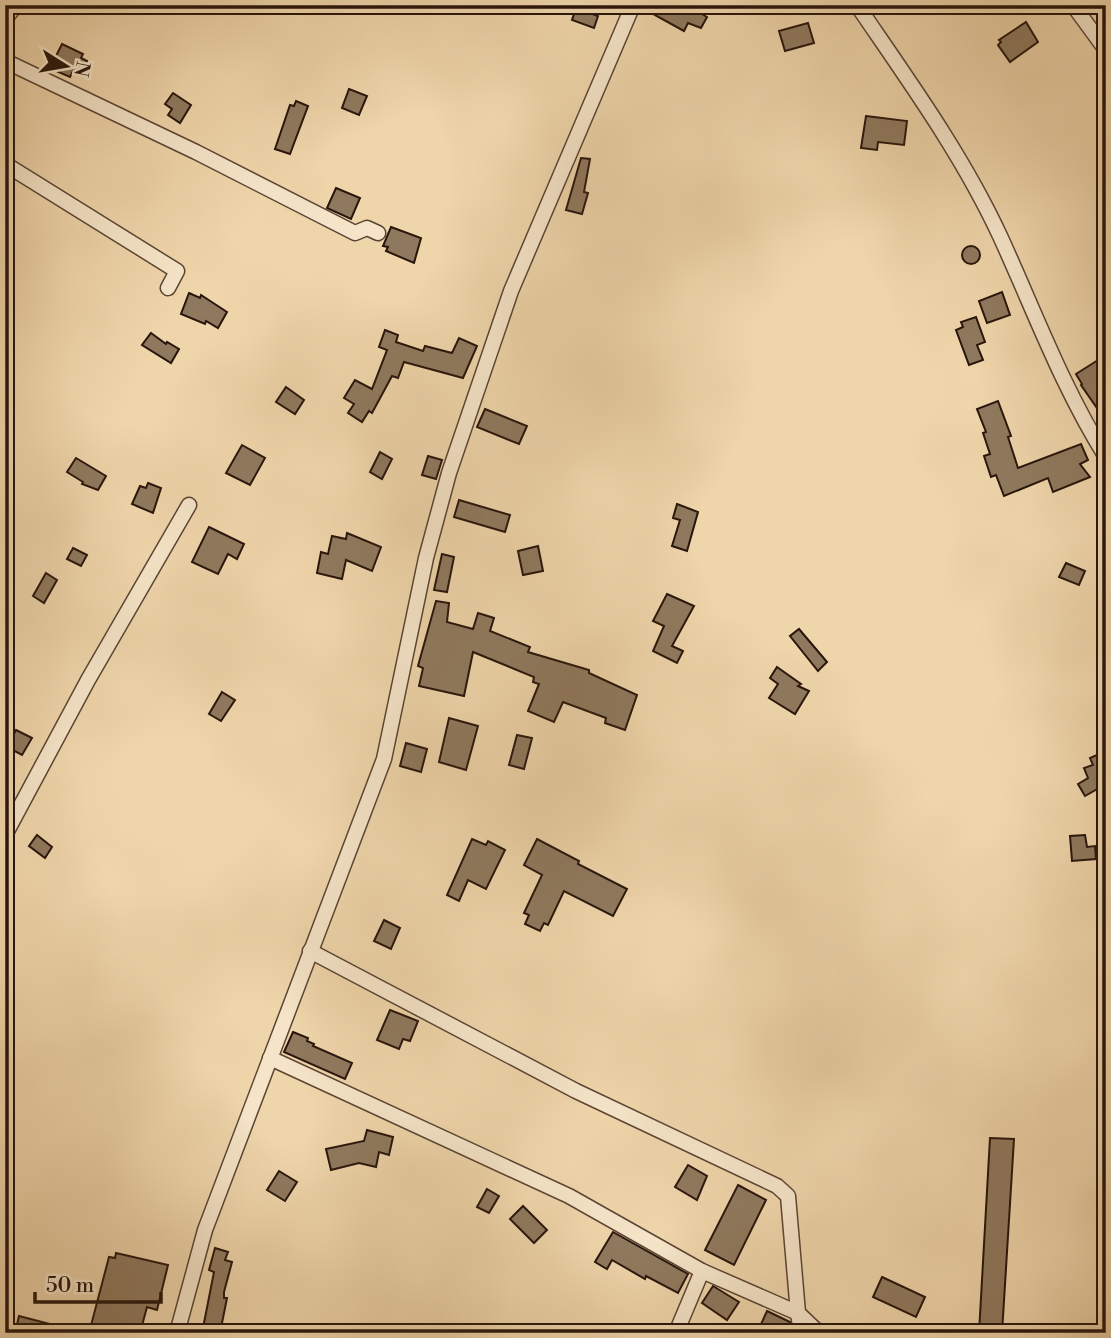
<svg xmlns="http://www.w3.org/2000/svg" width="1111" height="1338" font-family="'Libre Bodoni',serif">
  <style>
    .building { fill: #8f795e; stroke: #28150c; stroke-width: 2 }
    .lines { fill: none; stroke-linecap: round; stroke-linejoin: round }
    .street-casing { stroke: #5a4534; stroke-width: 17 }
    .street { stroke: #f5e4c8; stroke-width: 14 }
  </style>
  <rect width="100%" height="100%" fill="#efd5aa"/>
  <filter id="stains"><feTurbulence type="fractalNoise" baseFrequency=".00286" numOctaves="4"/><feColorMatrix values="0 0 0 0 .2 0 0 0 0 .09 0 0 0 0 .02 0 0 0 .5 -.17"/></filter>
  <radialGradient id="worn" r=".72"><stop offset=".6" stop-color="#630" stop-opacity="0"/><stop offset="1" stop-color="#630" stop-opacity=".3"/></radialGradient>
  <g class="building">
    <path d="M642 5H687L707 17 701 28 688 23 684 31 642 8Z"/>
    <path d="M576 8 598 16 594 28 572 20Z"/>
    <path d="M1026 22 1038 42 1010 62 998 45 1001 42 999 40Z"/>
    <path d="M808 23 814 43 785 51 779 31Z"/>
    <path d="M62 44 83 54 81 58 87 61 80 75 73 71 70 77 54 70 58 64 53 62Z"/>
    <path d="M349 89 367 96 359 115 342 108Z"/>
    <path d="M173 93 191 105 180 123 168 115 172 109 165 104Z"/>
    <path d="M296 101 308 106 290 154 275 149 290 105 294 106Z"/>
    <path d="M866 116 907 121 904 145 878 142 877 150 861 148Z"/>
    <path d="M581 158 590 159 584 192 588 193 582 214 566 210Z"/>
    <path d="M336 188 360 198 351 219 327 208Z"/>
    <path d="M391 227 421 238 414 263 386 251 388 247 383 246Z"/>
    <circle cx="971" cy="255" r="9"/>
    <path d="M1002 292 1010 315 987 323 979 301Z"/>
    <path d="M189 293 200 298 201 295 227 312 218 328 206 321 205 324 181 314Z"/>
    <path d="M976 317 985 342 977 345 983 360 969 365 956 330 963 327 961 322Z"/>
    <path d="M385 330 398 335 396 342 423 351 425 346 452 353 459 338 477 346 463 378 404 362 398 378 392 376 372 413 369 411 362 422 348 413 354 404 344 398 355 380 372 389 387 350 379 347Z"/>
    <path d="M151 333 166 344 167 342 179 349 171 363 142 345Z"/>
    <path d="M1106 355V421L1081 385 1082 384 1076 374Z"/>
    <path d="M286 387 304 400 295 414 276 402Z"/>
    <path d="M998 401 1011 436 1008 437 1018 468 1081 444 1088 460 1080 464 1090 477 1053 492 1048 478 1004 496 996 475 991 477 984 456 990 454 983 433 986 432 977 409Z"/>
    <path d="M485 409 527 426 519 444 477 427Z"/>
    <path d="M242 445 265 458 250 485 226 473Z"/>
    <path d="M380 452 392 459 382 479 370 472Z"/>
    <path d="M428 456 442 460 436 479 422 475Z"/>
    <path d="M76 458 106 476 98 490 82 484 83 482 67 472Z"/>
    <path d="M148 483 161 488 153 513 132 504 140 486 146 488Z"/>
    <path d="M459 500 510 515 505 532 454 517Z"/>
    <path d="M677 504 698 512 687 551 672 546 680 520 673 518Z"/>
    <path d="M209 527 244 544 237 559 228 554 218 574 192 562Z"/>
    <path d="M347 533 381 547 372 571 346 560 342 579 317 573 321 552 328 554 332 536 346 539Z"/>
    <path d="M538 546 543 571 523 575 518 551Z"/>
    <path d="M73 548 87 555 81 566 67 559Z"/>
    <path d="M442 554 454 557 447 592 434 590Z"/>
    <path d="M1066 563 1085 571 1079 585 1059 577Z"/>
    <path d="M46 573 57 580 44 603 33 596Z"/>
    <path d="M667 594 694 606 672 646 683 651 677 663 653 651 664 626 653 621Z"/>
    <path d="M436 601 449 603 447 622 473 629 478 613 494 618 490 631 530 647 528 652 589 670V673L637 695 625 730 605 723 606 718 563 702 554 722 528 711 539 684 533 682 534 677 473 652 464 696 419 686 423 668 418 666Z"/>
    <path d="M799 629 827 662 818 671 790 636Z"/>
    <path d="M777 667 801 684 798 686 809 691 795 714 769 698 778 684 770 678Z"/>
    <path d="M222 692 235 700 221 721 209 714Z"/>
    <path d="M449 718 478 726 466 770 439 762Z"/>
    <path d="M16 730 32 738 22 755 7 747Z"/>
    <path d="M517 735 532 738 524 769 509 765Z"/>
    <path d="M406 743 427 749 421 772 400 766Z"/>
    <path d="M1106 751V795L1101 787 1085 796 1078 784 1088 778 1084 768 1093 765 1090 758Z"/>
    <path d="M37 835 52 847 45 858 29 846Z"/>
    <path d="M1085 835 1087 847 1095 846 1096 859 1072 861 1070 836Z"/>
    <path d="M472 839 486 845 488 841 505 850 486 889 468 880 459 901 447 895Z"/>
    <path d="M537 839 579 861 578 864 627 889 613 916 564 891 548 925 544 923 540 931 525 924 529 915 524 913 542 875 524 865Z"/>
    <path d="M384 920 400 928 391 949 374 941Z"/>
    <path d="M390 1010 418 1021 410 1041 403 1039 399 1049 377 1040Z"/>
    <path d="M293 1032 308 1038 307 1041 314 1044 313 1046 352 1063 345 1079 284 1052Z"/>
    <path d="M367 1130 393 1137 389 1155 379 1152 376 1167 359 1163 331 1170 326 1149 364 1141Z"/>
    <path d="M990 1138 1014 1139 1002 1333H979Z"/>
    <path d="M688 1165 707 1176 697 1200 675 1187Z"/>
    <path d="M279 1171 297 1182 285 1201 267 1190Z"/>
    <path d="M738 1185 766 1200 734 1265 705 1250Z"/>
    <path d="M487 1189 499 1196 489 1213 477 1207Z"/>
    <path d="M523 1206 547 1230 534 1243 510 1219Z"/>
    <path d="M613 1232 688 1274 678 1293 646 1276 645 1279 612 1260 607 1269 595 1262Z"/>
    <path d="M215 1248 228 1252 225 1260 232 1262 224 1292V1298H227L220 1333H202L214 1272 209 1270Z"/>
    <path d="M116 1253 168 1265 157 1310 147 1307 140 1333H89L109 1257 115 1258Z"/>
    <path d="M882 1277 925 1297 916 1317 873 1297Z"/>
    <path d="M713 1286 739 1302 727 1320 702 1303Z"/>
    <path d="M767 1311 790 1322 785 1333H757Z"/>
    <path d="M19 1316 65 1328 64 1333H15Z"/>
  </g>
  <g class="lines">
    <defs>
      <g id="street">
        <path d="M857 5C908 80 962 154 1000 236 1034 310 1062 387 1106 457"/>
        <path d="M1073 5 1106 50"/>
        <path d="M5 19 16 5"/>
        <path d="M5 61 196 152 355 233 367 228 378 233"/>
        <path d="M5 164 177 271 168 288"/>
        <path d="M5 835 88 680 189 505"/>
        <path d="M310 951 576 1091 777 1186 788 1196 798 1313 819 1333"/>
        <path d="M270 1058 569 1196 702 1271 798 1313 801 1333"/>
        <path d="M177 1333 205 1230 384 759 426 558 449 473 511 291 633 5"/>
        <path d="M676 1333 702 1271"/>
      </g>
    </defs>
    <use href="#street" class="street-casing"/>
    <use href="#street" class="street"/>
  </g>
  <rect width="1111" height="1338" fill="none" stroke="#efd5aa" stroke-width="28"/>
  <rect x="7" y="7" width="1097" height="1324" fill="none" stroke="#28150c" stroke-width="3.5"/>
  <rect x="14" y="14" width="1083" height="1310" fill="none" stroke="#28150c" stroke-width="2"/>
  <g transform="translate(66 66) rotate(101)" stroke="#f5e4c8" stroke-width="5" paint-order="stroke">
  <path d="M0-5L12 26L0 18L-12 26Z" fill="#28150c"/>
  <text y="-10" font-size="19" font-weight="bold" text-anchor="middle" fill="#28150c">N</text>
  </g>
  <path d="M35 1292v10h126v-10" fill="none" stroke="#28150c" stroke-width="3.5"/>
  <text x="46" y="1292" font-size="21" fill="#28150c" stroke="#f5e4c8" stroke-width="5" paint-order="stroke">50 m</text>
  <rect width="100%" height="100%" filter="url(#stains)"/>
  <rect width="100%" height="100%" fill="url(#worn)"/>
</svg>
